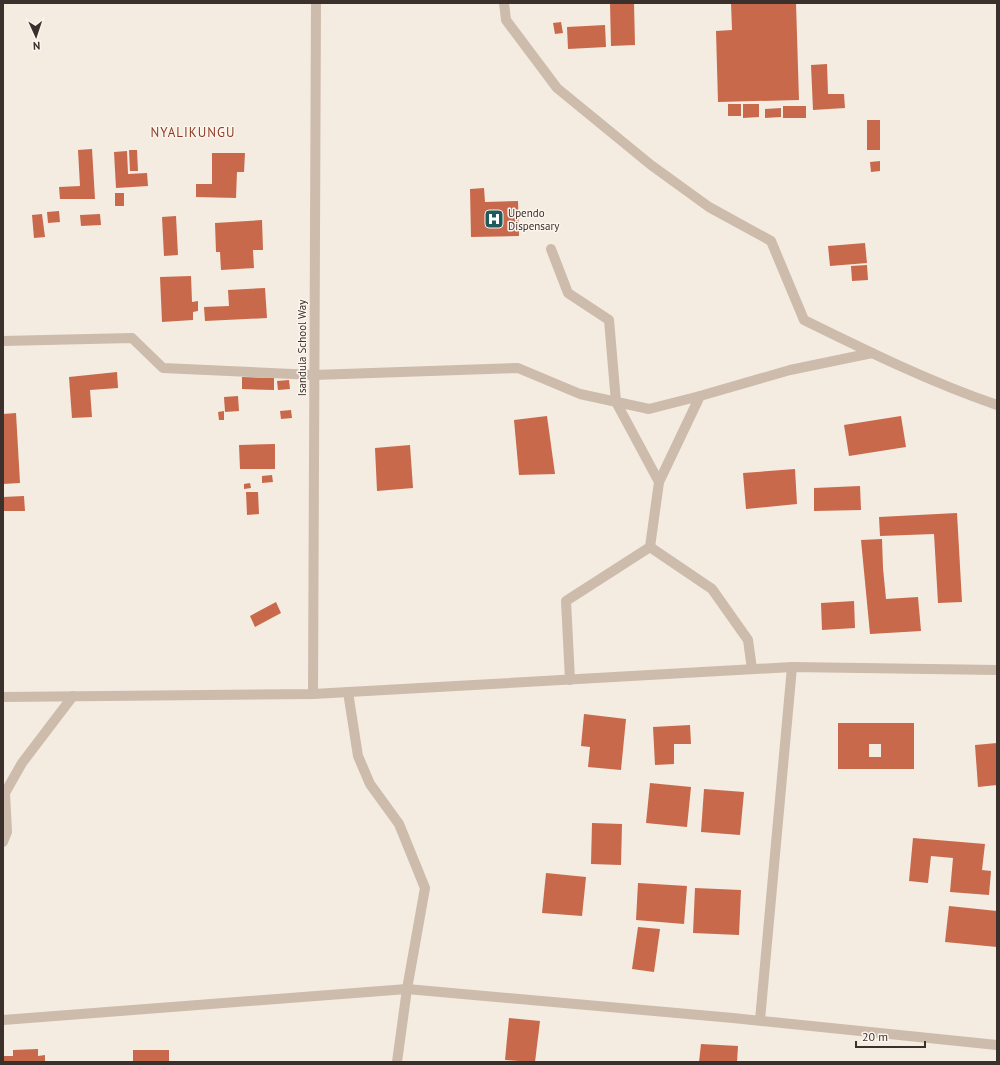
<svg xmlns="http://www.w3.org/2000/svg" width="1000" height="1065" font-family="'PT Sans',sans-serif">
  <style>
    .building { fill: #c8694b; fill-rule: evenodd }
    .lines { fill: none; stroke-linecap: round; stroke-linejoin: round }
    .minor { stroke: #cdbbac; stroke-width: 10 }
    .labels { text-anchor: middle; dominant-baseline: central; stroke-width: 3; stroke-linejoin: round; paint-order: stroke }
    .poi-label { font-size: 11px; fill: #3b302b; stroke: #fbf5ee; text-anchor: start }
    .street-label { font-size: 11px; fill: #3b302b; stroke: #fbf5ee }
    .quarter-label { font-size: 13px; letter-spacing: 1px; fill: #8c3b22; stroke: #fbf5ee }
  </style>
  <rect width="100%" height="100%" fill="#f4ebe1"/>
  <g class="building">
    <path d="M610 3H634L635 45 611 46Z"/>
    <path d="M731 3H796L799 100 718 102 716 31 732 30Z"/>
    <path d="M561 22 563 33 555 34 553 23Z"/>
    <path d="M605 25 606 47 568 49 567 27Z"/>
    <path d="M827 64 828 94H844L845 108 813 110 811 65Z"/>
    <rect x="728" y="104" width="13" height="12"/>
    <path d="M743 104H759V117L743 118Z"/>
    <rect x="783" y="106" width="23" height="12"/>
    <path d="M781 108V117L765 118V109Z"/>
    <rect x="867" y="120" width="13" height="30"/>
    <path d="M92 149 95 199H60L59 187 80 186 78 150Z"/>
    <path d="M129 150H137L138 171H130Z"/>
    <path d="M127 151 128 174 147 173 148 186 116 188 114 152Z"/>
    <path d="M212 153H245L244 172H237L236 198 196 197V184H212Z"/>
    <path d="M880 161V171L871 172 870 162Z"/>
    <path d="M484 188 485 202 518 201 519 236 471 237 470 189Z"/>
    <rect x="115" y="193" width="9" height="13"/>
    <path d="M59 211 60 222 48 223 47 212Z"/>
    <path d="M42 214 45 237 34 238 32 215Z"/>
    <path d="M100 214 101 225 81 226 80 215Z"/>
    <path d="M176 216 178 255 164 256 162 217Z"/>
    <path d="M262 220 263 250H253L254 268 221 270 220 252H216L215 223Z"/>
    <path d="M865 243 867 263 830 266 828 246Z"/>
    <path d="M867 265 868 280 852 281 851 266Z"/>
    <path d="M191 276 192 302 198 301V311L193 312V320L162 322 160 277Z"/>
    <path d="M265 288 267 318 205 321 204 307 229 306 228 290Z"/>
    <path d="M117 372 118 388 90 390 92 417 72 418 69 377Z"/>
    <path d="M242 377 274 378V390L242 389Z"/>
    <path d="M289 380 290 389 278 390 277 381Z"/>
    <path d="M238 396 239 411 225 412 224 397Z"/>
    <path d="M291 410 292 418 281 419 280 411Z"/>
    <path d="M224 411V420H219L218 412Z"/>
    <path d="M16 413 20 483 3 484V414Z"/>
    <path d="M547 416 555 474 519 475 514 420Z"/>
    <path d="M901 416 906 447 849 456 844 425Z"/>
    <path d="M275 444V469H240L239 445Z"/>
    <path d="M410 445 413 488 377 491 375 448Z"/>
    <path d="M795 469 797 504 746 509 743 473Z"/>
    <path d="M272 475 273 482 262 483V476Z"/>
    <path d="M250 483 251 488 244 489V484Z"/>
    <path d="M860 486 861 510 814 511V488Z"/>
    <path d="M246 492H258L259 514 247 515Z"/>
    <path d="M24 496 25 511H3V497Z"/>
    <path d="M957 513 962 602 938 603 934 534 880 536 879 517Z"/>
    <path d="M882 539 883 568 886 599 918 597 921 631 870 634 861 540Z"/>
    <path d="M854 601 855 628 822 630 821 603Z"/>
    <path d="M276 602 281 613 255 627 250 616Z"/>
    <path d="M584 714 626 719 621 770 588 767 590 747 581 746Z"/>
    <path d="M838 723H914V769H838ZM869 744H881V757H869Z"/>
    <path d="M690 725 691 744H674V764L655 765 653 727Z"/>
    <path d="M997 743V785L978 787 975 745Z"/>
    <path d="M650 783 691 787 687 827 646 823Z"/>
    <path d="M704 789 744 792 740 835 701 832Z"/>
    <path d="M592 823 622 824 621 865 591 864Z"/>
    <path d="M913 838 985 844 982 870 991 871 989 895 950 892 953 858 931 856 928 883 909 881Z"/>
    <path d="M546 873 586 877 582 916 542 913Z"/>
    <path d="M638 883 687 886 684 924 636 920Z"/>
    <path d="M695 888 741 890 739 935 693 933Z"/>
    <path d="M949 906 997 911V947L945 942Z"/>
    <path d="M638 927 660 929 654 972 632 969Z"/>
    <path d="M509 1018 540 1021 535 1062 505 1060Z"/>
    <path d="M701 1044 738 1046 737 1062H699Z"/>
    <path d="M38 1049V1056L45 1055V1062H3V1056H13V1050Z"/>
    <rect x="133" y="1050" width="36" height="12"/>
  </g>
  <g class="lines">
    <g class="minor">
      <path d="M504 3 506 20 557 88 651 165 709 207 771 241 804 320C867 351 930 382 997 405"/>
      <path d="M551 249 568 293 609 320 616 402 659 482"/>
      <path d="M3 341 132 338 163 368 314 375 518 368 580 394 649 409 700 396"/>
      <path d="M650 547 712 589 748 640 752 669"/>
      <path d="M570 680 566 601 650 547 659 482 700 396 790 370 872 353"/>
      <path d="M348 692 358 756 370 784 399 824 425 888 407 989 397 1062"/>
      <path d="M313 694 316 3"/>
      <path d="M3 697 313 694 792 667 997 670"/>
      <path d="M3 842 7 832 5 793 22 763 73 696"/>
      <path d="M3 1020 407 989 733 1018 997 1045"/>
      <path d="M760 1020 792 667"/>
    </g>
  </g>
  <defs>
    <symbol id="hospital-square" viewBox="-11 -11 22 22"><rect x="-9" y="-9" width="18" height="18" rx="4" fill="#1f5a5e" stroke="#fbf5ee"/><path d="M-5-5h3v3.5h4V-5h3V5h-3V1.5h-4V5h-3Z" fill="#fff"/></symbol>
  </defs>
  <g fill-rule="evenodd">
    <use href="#hospital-square" x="483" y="208" width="22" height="22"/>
  </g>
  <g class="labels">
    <g class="poi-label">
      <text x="508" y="213">Upendo<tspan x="508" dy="13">Dispensary</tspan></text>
    </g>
    <g class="street-label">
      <text transform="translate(302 348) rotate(-90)">Isandula School Way</text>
    </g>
    <g class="quarter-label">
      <text x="193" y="132">NYALIKUNGU</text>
    </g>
  </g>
  <rect width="1000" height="1065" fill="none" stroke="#3b302b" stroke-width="8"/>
  <g transform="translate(36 36) rotate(177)" stroke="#fbf5ee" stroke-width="3" paint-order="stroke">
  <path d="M0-3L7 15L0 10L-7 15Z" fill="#3b302b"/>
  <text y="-6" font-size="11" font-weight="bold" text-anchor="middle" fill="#3b302b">N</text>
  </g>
  <path d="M856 1041v6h69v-6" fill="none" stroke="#3b302b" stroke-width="2"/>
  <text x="862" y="1041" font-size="12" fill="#3b302b" stroke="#fbf5ee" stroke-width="3" paint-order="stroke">20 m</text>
</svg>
